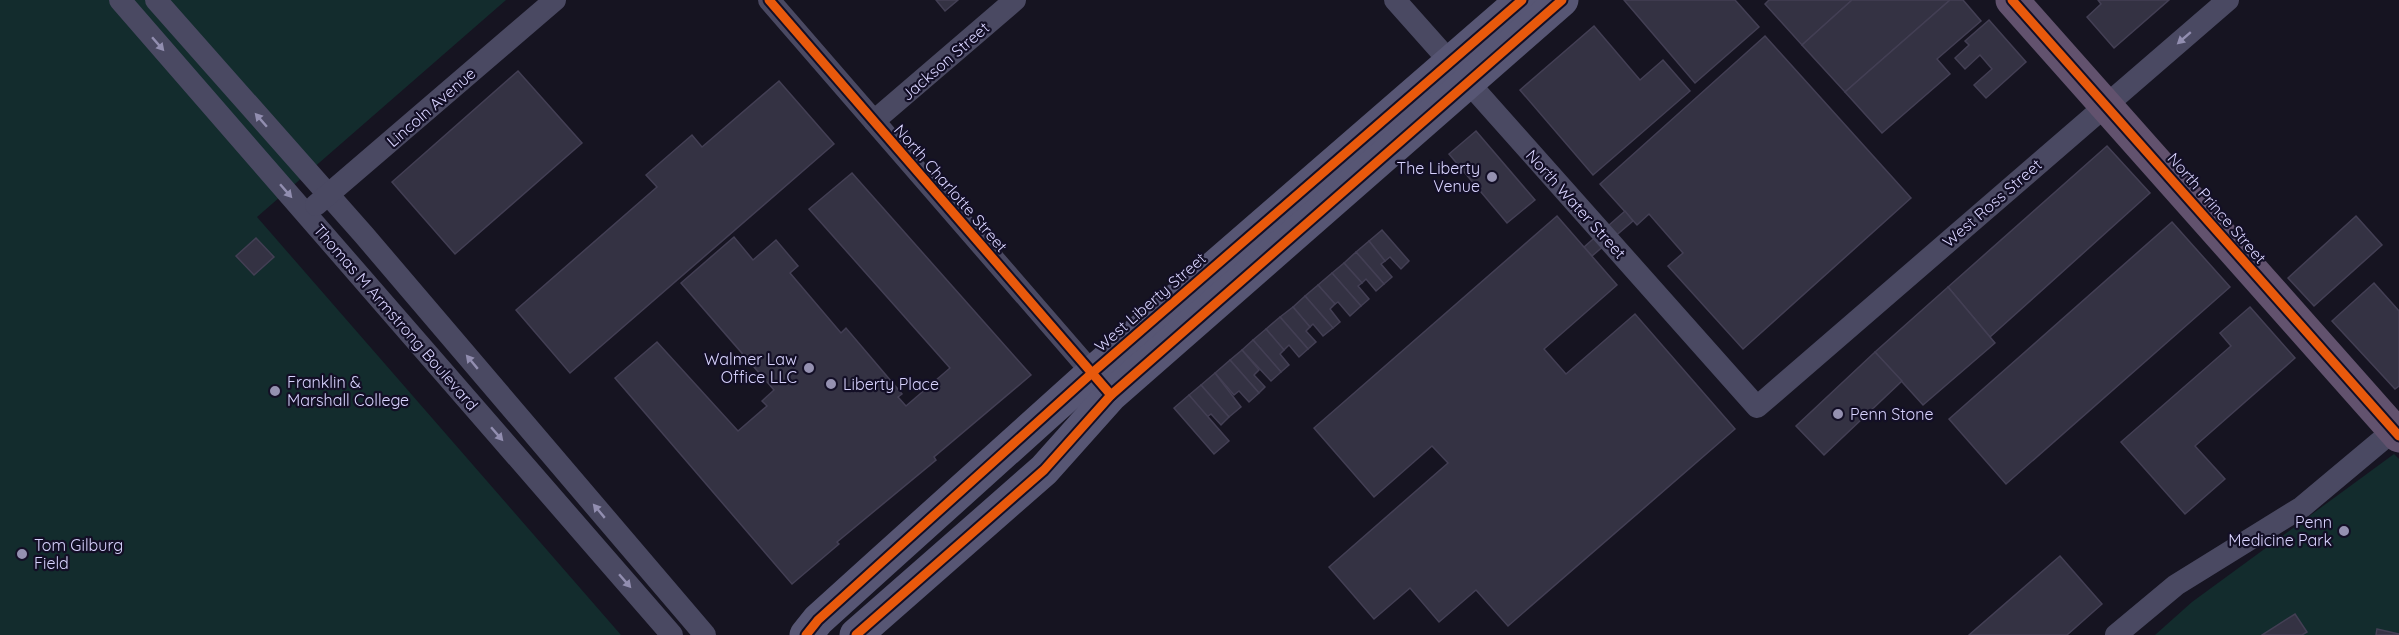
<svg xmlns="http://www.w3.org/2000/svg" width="2399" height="635" font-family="Quicksand,sans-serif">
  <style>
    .green { fill: #132c2d }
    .building { fill: #343243; stroke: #433f54; stroke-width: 1.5 }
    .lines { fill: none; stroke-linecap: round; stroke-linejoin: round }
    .minor { stroke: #4a4962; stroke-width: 22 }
    .secondary { stroke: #575674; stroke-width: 33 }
    .trunk { stroke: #62526e; stroke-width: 33 }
    .cycleway-casing { stroke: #130f26; stroke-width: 13 }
    .cycleway { stroke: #e8590c; stroke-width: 9 }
    .oneway { fill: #928eb0 }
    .poi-dot { fill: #9591b1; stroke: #130f26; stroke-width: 2 }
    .labels { text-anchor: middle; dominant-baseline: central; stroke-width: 4.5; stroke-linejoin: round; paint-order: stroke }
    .street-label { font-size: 16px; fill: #d9d4ff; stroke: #130f26 }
    .poi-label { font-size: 16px; fill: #d9d4ff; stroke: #130f26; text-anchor: start }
  </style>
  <rect width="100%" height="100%" fill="#161421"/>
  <g class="green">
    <path d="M0 0H506L257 217 621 635H0Z"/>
    <path d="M2394 454 2399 459V635H2155L2192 602Z"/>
  </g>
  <g class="building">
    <path d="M936 0H958L945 11Z"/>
    <path d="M1624 0H1735L1759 27 1695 83Z"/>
    <path d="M1769 0H1852L1802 45 1765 4Z"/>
    <path d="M1852 0H1950L1845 92 1802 45Z"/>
    <path d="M1950 0H1963L1981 21 1937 59 1950 74 1882 133 1845 92Z"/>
    <path d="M2098 0H2169L2114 48 2087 17 2101 4Z"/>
    <path d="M1989 20 2026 62 1986 98 1974 85 1992 69 1980 55 1965 69 1955 58 1969 45 1965 41Z"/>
    <path d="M1594 26 1640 80 1663 60 1690 91 1593 175 1520 90Z"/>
    <path d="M1765 36 1911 198 1743 349 1668 266 1683 253 1649 214 1637 225 1600 184Z"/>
    <path d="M518 71 582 143 455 254 392 182Z"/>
    <path d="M779 81 834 144 570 373 516 310 657 187 646 175 692 135 702 147Z"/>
    <path d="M1476 131 1535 200 1507 223 1449 154Z"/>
    <path d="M2107 146 2150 193 1990 337 1948 287Z"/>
    <path d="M852 173 1031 375 934 457 936 460 837 542 839 544 792 584 615 378 657 342 738 431 767 406 762 401 774 390 681 283 734 237 753 260 776 240 798 266 790 273 841 333 846 328 902 394 898 397 906 406 950 368 809 209Z"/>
    <path d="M1625 211 1633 221 1592 256 1584 247Z"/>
    <path d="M1557 216 1617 285 1544 349 1566 374 1635 314 1735 429 1508 626 1476 590 1439 622 1410 588 1374 619 1329 567 1448 463 1432 446 1374 497 1314 428Z"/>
    <path d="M2356 216 2382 245 2314 306 2288 278Z"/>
    <path d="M2172 222 2230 287 2006 484 1949 419Z"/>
    <path d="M1382 230 1409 261 1401 269 1390 257 1385 261 1369 241Z"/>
    <path d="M256 238 274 257 254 275 236 256Z"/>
    <path d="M1369 241 1385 261 1381 264 1392 277 1384 284 1356 252Z"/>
    <path d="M1356 252 1384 284 1376 291 1366 279 1362 283 1344 263Z"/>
    <path d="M1344 263 1362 283 1358 286 1369 299 1361 306 1332 273Z"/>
    <path d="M1332 273 1361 306 1350 316 1338 302 1335 304 1318 285Z"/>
    <path d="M2374 283 2399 311V386L2395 389 2332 321Z"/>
    <path d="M1318 285 1335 304 1330 309 1340 322 1333 328 1305 296Z"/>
    <path d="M1948 287 1995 343 1923 405 1875 352Z"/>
    <path d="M1305 296 1333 328 1323 336 1313 324 1310 327 1293 307Z"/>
    <path d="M1293 307 1310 327 1306 331 1316 342 1308 349 1280 317Z"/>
    <path d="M2250 307 2295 358 2195 446 2225 479 2185 514 2121 442 2231 346 2220 333Z"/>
    <path d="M1280 317 1308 349 1299 357 1289 345 1284 350 1266 329Z"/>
    <path d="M1266 329 1284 350 1280 354 1289 365 1281 372 1253 340Z"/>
    <path d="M1253 340 1281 372 1271 381 1242 350Z"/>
    <path d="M1242 350 1259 370 1254 375 1265 387 1259 393 1230 360Z"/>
    <path d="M1875 352 1902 381 1824 455 1796 426Z"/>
    <path d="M1230 360 1259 393 1249 402 1239 391 1234 395 1215 373Z"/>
    <path d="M1215 373 1241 407 1229 417 1201 385Z"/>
    <path d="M1201 385 1229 417 1221 425 1211 414 1207 417 1189 395Z"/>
    <path d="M1189 395 1229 441 1214 454 1174 408Z"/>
    <path d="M2060 556 2102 604 2067 635H1969Z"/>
    <path d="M2295 614 2307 632 2302 635H2262Z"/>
    <path d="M2377 629 2399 634V635H2376Z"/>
  </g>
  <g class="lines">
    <g class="minor">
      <path d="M120 0 672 635"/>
      <path d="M156 0 364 235 705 635"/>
      <path d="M769 0 1102 384"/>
      <path d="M1395 0 1757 407 2228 0"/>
      <path d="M874 121 1015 0"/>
      <path d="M316 205 555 0"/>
      <path d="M2116 635 2176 585 2302 507 2394 430"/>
    </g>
    <g class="secondary">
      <path d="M806 635 818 620 881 563 1092 373 1522 0"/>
      <path d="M856 635 1044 470 1111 395 1562 0"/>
    </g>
    <path class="trunk" d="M2012 0 2399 436"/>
    <defs>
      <g id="cycleway">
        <path d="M769 0 1111 395"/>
        <path d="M2012 0 2399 436"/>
        <path d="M806 635 818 620 881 563 1092 373 1522 0"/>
        <path d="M856 635 1044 470 1111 395 1562 0"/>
      </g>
    </defs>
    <use href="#cycleway" class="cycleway-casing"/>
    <use href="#cycleway" class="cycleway"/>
  </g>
  <defs><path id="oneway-solid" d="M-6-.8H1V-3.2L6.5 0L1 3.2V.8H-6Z" transform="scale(1.5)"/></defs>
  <g class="oneway">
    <use href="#oneway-solid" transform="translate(2184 38) rotate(139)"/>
    <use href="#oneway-solid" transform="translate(158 44) rotate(49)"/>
    <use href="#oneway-solid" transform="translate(261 120) rotate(-131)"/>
    <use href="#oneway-solid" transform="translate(286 191) rotate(49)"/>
    <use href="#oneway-solid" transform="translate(472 362) rotate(-130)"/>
    <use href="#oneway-solid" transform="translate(497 434) rotate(49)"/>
    <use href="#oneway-solid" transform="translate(599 511) rotate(-130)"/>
    <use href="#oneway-solid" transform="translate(625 581) rotate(49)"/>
  </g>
  <g class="poi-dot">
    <circle cx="1492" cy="177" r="6"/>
    <circle cx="809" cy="368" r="6"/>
    <circle cx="831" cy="384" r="6"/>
    <circle cx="275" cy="391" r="6"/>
    <circle cx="1838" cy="414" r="6"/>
    <circle cx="2344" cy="531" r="6"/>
    <circle cx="22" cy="554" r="6"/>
  </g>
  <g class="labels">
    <g class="street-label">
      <text transform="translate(945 61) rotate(-41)">Jackson Street</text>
      <text transform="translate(431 107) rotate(-41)">Lincoln Avenue</text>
      <text transform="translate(951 188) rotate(49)">North Charlotte Street</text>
      <text transform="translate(1992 203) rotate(-41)">West Ross Street</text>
      <text transform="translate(1576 204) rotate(48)">North Water Street</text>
      <text transform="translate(2217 208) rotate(49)">North Prince Street</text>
      <text transform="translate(1150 302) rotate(-41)">West Liberty Street</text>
      <text transform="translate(396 317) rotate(49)">Thomas M Armstrong Boulevard</text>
    </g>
    <g class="poi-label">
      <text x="1480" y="168" text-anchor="end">The Liberty<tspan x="1480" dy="18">Venue</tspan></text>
      <text x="797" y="359" text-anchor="end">Walmer Law<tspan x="797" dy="18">Office LLC</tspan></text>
      <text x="287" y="382">Franklin &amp;<tspan x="287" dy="18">Marshall College</tspan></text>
      <text x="843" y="384">Liberty Place</text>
      <text x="1850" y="414">Penn Stone</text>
      <text x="2332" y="522" text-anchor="end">Penn<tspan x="2332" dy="18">Medicine Park</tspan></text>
      <text x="34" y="545">Tom Gilburg<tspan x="34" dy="18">Field</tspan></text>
    </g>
  </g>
</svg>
